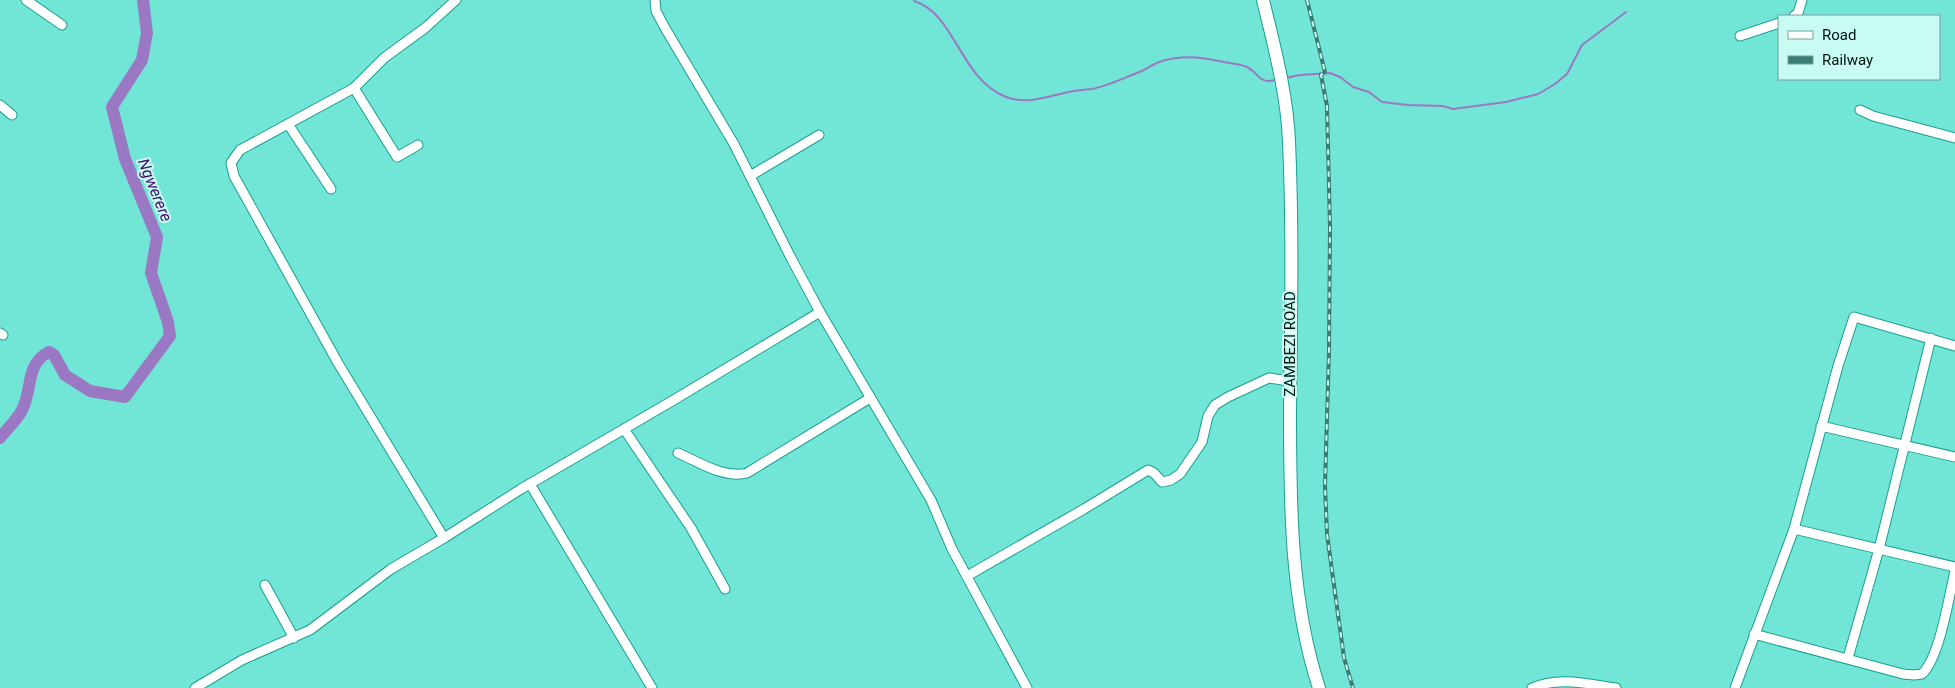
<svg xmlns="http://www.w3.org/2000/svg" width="1955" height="688" font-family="Roboto,sans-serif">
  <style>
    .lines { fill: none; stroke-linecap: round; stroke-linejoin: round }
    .stream { stroke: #9b78c3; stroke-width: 2 }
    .river { stroke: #9b78c3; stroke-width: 12 }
    .minor-casing { stroke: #1a9f92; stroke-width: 11 }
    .secondary-casing { stroke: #1a9f92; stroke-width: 14 }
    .minor { stroke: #fff; stroke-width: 9 }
    .secondary { stroke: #fff; stroke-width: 12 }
    .rail-casing { stroke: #397d74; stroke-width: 4 }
    .rail { stroke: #c7fbf3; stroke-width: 2; stroke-dasharray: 5.5; stroke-linecap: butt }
    .labels { text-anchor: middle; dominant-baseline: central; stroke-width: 4; stroke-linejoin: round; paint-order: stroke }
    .street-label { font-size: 15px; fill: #001311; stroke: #c7fbf3 }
    .water-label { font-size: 16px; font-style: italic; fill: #420d69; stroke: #c7fbf3 }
  </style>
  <rect width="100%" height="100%" fill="#71e5d6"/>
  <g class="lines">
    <g class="stream">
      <path d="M914 1C956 14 959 78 1006 97 1027 105 1049 96 1069 92 1077 90 1084 90 1092 89 1108 86 1126 77 1142 71 1148 68 1155 63 1162 61 1185 54 1206 58 1229 63 1234 64 1243 65 1247 67 1261 74 1257 84 1276 80"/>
      <path d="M1286 78 1300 75 1330 73 1340 77 1353 87 1369 92 1382 102 1408 105 1443 106 1453 109 1506 102 1538 94 1555 84 1567 74 1582 45 1626 12"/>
    </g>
    <path class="river" d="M0 438C7 429 17 420 22 410 33 389 25 364 49 352L54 355 65 375 90 391 125 397 170 336 168 322 151 273 157 237 125 159 112 107 142 60 147 33 143 0"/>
    <defs>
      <g id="minor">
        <path d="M26 0 62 25"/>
        <path d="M456 0 425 28 384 58 354 88 240 150 231 163 234 176 338 363 444 538 521 489 672 401 820 312"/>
        <path d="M655 0 656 11 665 28 734 144 791 258 820 312 931 500 952 549 1027 688"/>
        <path d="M1794 16 1798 13 1802 0"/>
        <path d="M1740 36 1779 23"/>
        <path d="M354 88 397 157 418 145"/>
        <path d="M0 105 12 115"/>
        <path d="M1860 110 1873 116 1955 138"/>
        <path d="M288 124 331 189"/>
        <path d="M750 176 819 135"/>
        <path d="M0 333 3 335"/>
        <path d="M1821 426 1955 457"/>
        <path d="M624 429 691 528 725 589"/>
        <path d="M678 453C699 462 724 479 747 473L870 398"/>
        <path d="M530 484 652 688"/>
        <path d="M1794 529 1955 567"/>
        <path d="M967 576 1084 509 1148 470 1154 473 1162 482 1171 480 1180 474 1202 442 1208 416 1215 405 1228 397 1269 378 1290 381"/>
        <path d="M265 585 294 638"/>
        <path d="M1754 634 1903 674 1914 675 1922 674C1940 657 1949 596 1955 571"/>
        <path d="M1848 658 1879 549 1931 338"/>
        <path d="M195 688 242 660 310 630 391 569 444 538"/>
        <path d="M1532 688C1559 676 1588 684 1616 688"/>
        <path d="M1735 688 1794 529 1838 366 1854 317 1955 346"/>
      </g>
      <path id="secondary" d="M1263 0C1274 46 1287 93 1289 141 1293 231 1291 321 1290 410 1290 503 1290 599 1319 688"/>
    </defs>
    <use href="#minor" class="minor-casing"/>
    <use href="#secondary" class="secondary-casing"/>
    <use href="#minor" class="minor"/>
    <use href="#secondary" class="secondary"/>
    <defs>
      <path id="rail" d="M1307 0 1325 72 1321 75 1327 106 1330 227 1329 351 1325 486 1327 534 1344 658 1353 688"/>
    </defs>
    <use href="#rail" class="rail-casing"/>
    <use href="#rail" class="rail"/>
  </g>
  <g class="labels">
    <g class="street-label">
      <text transform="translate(1290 344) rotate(-90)">ZAMBEZI ROAD</text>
    </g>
    <g class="water-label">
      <text transform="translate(155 190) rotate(68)">Ngwerere</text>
    </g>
  </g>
  <rect x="1778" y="15" width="162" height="65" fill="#c7fbf3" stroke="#779e99"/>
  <rect x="1788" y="31" width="25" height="8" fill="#ffffff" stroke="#779e99"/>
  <text x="1822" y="40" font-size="15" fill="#001311">Road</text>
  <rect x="1788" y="56" width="25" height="8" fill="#397d74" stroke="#779e99"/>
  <text x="1822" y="65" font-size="15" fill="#001311">Railway</text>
</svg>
